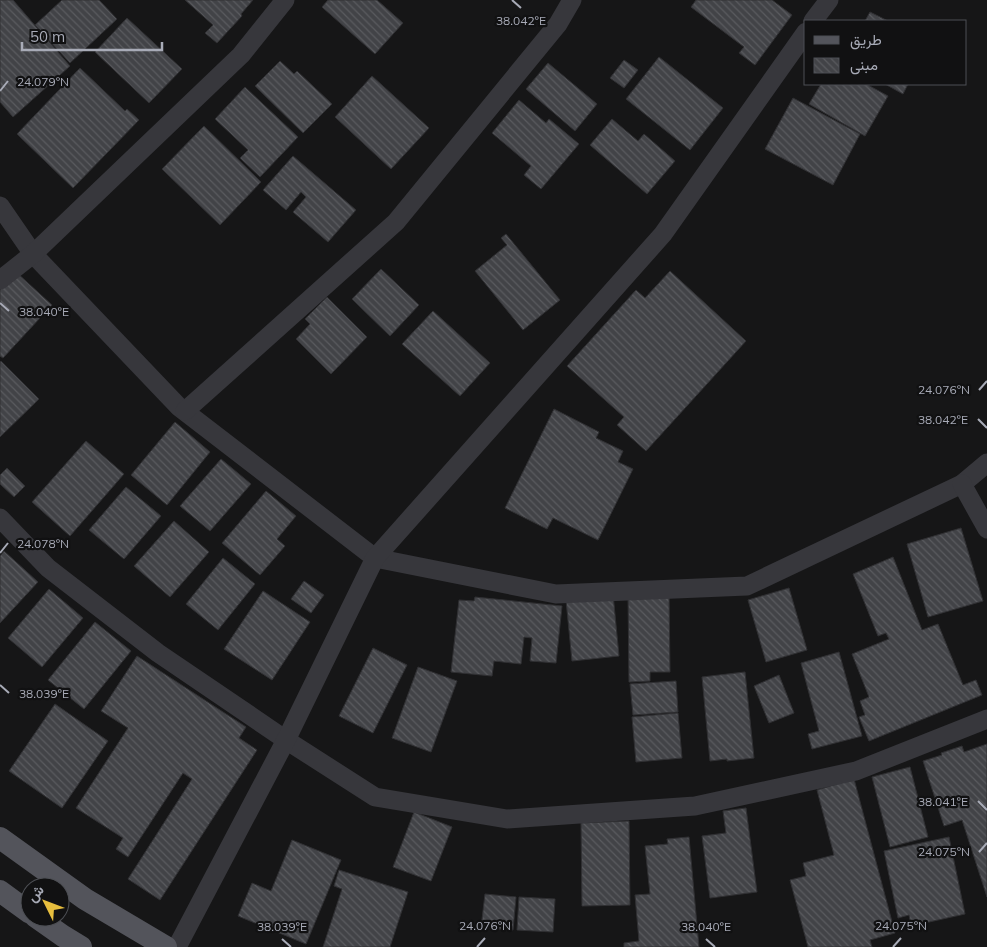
<svg xmlns="http://www.w3.org/2000/svg" width="987" height="947" font-family="Mulish,Vazirmatn,sans-serif">
  <style>
    .building { fill: url(#building-back-hatch); stroke: #303033 }
    .lines { fill: none; stroke-linecap: round; stroke-linejoin: round }
    .minor { stroke: #37373c; stroke-width: 19 }
    .major { stroke: #53545b; stroke-width: 22 }
    .ticks { fill: none; stroke: #a8abb7; stroke-width: 2 }
    .ticks-label { font-size: 12px; text-anchor: middle; fill: #a8abb7; stroke: #111112; stroke-width: 4.5; stroke-linejoin: round; paint-order: stroke }
  </style>
  <defs>
    <pattern id="building-back-hatch" width="6" height="6" patternUnits="userSpaceOnUse" patternTransform="scale(1.25)"><rect width="6" height="6" fill="#424347"/><path d="M-1 5l2 2M0 0l6 6M5-1l2 2" fill="none" stroke="#5a5b5f"/></pattern>
  </defs>
  <rect width="100%" height="100%" fill="#161617"/>
  <g class="building">
    <path d="M0 0H13L70 66 13 117 0 102Z"/>
    <path d="M62 0H99L117 19 70 63 35 25Z"/>
    <path d="M185 0H253L241 14 242 16 217 43 205 33 213 25Z"/>
    <path d="M328 0H377L403 23 375 54 322 7Z"/>
    <path d="M696 0H772L792 15 755 65 739 53 744 47 691 7Z"/>
    <path d="M870 12 888 21H865Z"/>
    <path d="M127 18 182 69 149 103 95 52Z"/>
    <path d="M659 57 723 108 690 150 626 99Z"/>
    <path d="M624 60 638 70 624 88 610 78Z"/>
    <path d="M280 61 294 74 297 71 332 104 303 133 255 86Z"/>
    <path d="M548 63 597 104 575 131 526 89Z"/>
    <path d="M80 68 125 111 127 109 139 120 73 188 17 134Z"/>
    <path d="M372 76 429 128 391 169 335 117Z"/>
    <path d="M821 84H866L888 96 865 136 809 104Z"/>
    <path d="M885 84H908L903 94Z"/>
    <path d="M245 87 298 137 260 177 240 158 248 150 215 119Z"/>
    <path d="M793 98 860 134 833 185 765 149Z"/>
    <path d="M519 100 546 123 549 119 579 144 541 189 524 175 531 166 492 133Z"/>
    <path d="M612 119 638 141 644 134 675 161 647 194 590 145Z"/>
    <path d="M204 126 261 182 220 225 162 169Z"/>
    <path d="M293 156 356 210 328 242 293 212 306 197 301 192 286 210 263 190Z"/>
    <path d="M506 234 560 300 523 330 475 271 507 245 501 238Z"/>
    <path d="M381 269 419 305 390 336 352 299Z"/>
    <path d="M670 271 746 341 646 451 617 425 624 417 567 366 636 290 645 298Z"/>
    <path d="M16 272 52 305 3 358 0 356V290Z"/>
    <path d="M327 297 367 337 331 374 296 339 310 324 305 319Z"/>
    <path d="M433 311 490 363 460 396 402 344Z"/>
    <path d="M1 361 39 399 0 437V362Z"/>
    <path d="M554 409 599 432 596 438 623 451 618 462 633 469 598 540 553 518 547 529 505 508Z"/>
    <path d="M175 422 210 452 167 505 131 475Z"/>
    <path d="M86 441 124 474 70 536 32 502Z"/>
    <path d="M221 459 251 484 210 531 180 506Z"/>
    <path d="M7 468 25 486 14 497 0 484V475Z"/>
    <path d="M126 487 161 516 124 559 89 530Z"/>
    <path d="M266 491 296 516 277 539 285 546 260 575 222 543Z"/>
    <path d="M174 521 209 552 170 597 134 566Z"/>
    <path d="M961 528 983 601 928 617 907 544Z"/>
    <path d="M4 551 38 582 0 623V556Z"/>
    <path d="M893 557 922 630 938 624 963 685 976 680 982 695 869 741 859 717 865 715 860 701 869 697 852 654 889 639 886 633 878 636 853 574Z"/>
    <path d="M223 558 255 584 218 630 186 604Z"/>
    <path d="M304 581 324 595 311 613 291 599Z"/>
    <path d="M789 588 807 650 766 662 748 600Z"/>
    <path d="M49 589 83 618 42 667 8 638Z"/>
    <path d="M263 591 310 622 272 680 224 649Z"/>
    <path d="M613 594 619 656 572 661 566 600Z"/>
    <path d="M628 594H669L670 672H650V681L629 682Z"/>
    <path d="M475 597 562 606 556 663 530 661 532 638 524 637 521 664 494 661 492 676 451 672 459 600 474 601Z"/>
    <path d="M95 622 131 651 84 709 48 680Z"/>
    <path d="M373 648 407 665 373 733 339 716Z"/>
    <path d="M839 652 862 736 812 749 808 734 819 731 801 663Z"/>
    <path d="M137 656 246 727 239 738 257 750 160 900 128 879 192 779 183 773 128 857 116 849 123 838 76 808 128 728 101 711Z"/>
    <path d="M418 667 457 681 431 752 392 738Z"/>
    <path d="M745 672 754 758 727 761V759L710 761 702 677Z"/>
    <path d="M779 675 794 713 769 723 754 686Z"/>
    <path d="M676 681 678 712 633 715 630 684Z"/>
    <path d="M55 704 108 741 62 808 9 771Z"/>
    <path d="M678 713 682 758 636 762 632 717Z"/>
    <path d="M987 744V897L962 820 944 826 923 761 942 755 941 753 962 746 964 752Z"/>
    <path d="M910 767 928 837 890 847 872 777Z"/>
    <path d="M854 779 895 933 870 940 872 947H808L790 880 806 876 803 863 834 855 817 790Z"/>
    <path d="M746 808 757 892 710 898 702 836 726 833 723 811Z"/>
    <path d="M414 812 452 827 431 881 393 867Z"/>
    <path d="M629 821 630 905 582 906 581 823Z"/>
    <path d="M689 837 699 947H624V943L639 941 635 895 650 894 645 846 668 844 667 839Z"/>
    <path d="M949 837 965 914 911 926 909 915 898 918 884 851Z"/>
    <path d="M292 840 341 860 306 944 238 916 252 883 271 891Z"/>
    <path d="M339 870 408 892 390 947H323L342 889 334 886Z"/>
    <path d="M485 894 516 897 513 930 481 928Z"/>
    <path d="M519 897 555 899 553 932 517 930Z"/>
  </g>
  <g class="lines">
    <g class="minor">
      <path d="M813 21 829 0"/>
      <path d="M0 206 33 254 179 407 375 558 556 594 747 586 962 484 987 463"/>
      <path d="M0 280 33 254 241 55 285 0"/>
      <path d="M185 411 396 222 558 24 572 0"/>
      <path d="M962 484 987 529"/>
      <path d="M0 518 48 568 158 653 286 740 375 797 507 819 695 806 856 771 987 719"/>
      <path d="M177 947 286 740 375 558 663 234 806 32"/>
    </g>
    <g class="major">
      <path d="M0 838 85 899 166 947"/>
      <path d="M0 891 30 913"/>
      <path d="M36 917 63 936 81 947"/>
    </g>
  </g>
  <path class="ticks" d="M512 0 521 8M0 91 8 81M0 303 9 311M979 390 987 381M978 419 987 428M0 553 8 543M0 685 9 693M978 801 987 810M979 852 987 843M282 939 291 947M706 939 715 947M477 947 485 938M893 947 901 938"/>
  <g class="ticks-label">
    <text x="521" y="25">38.042°E</text>
    <text x="43" y="86">24.079°N</text>
    <text x="44" y="316">38.040°E</text>
    <text x="944" y="394">24.076°N</text>
    <text x="943" y="424">38.042°E</text>
    <text x="43" y="548">24.078°N</text>
    <text x="44" y="698">38.039°E</text>
    <text x="943" y="806">38.041°E</text>
    <text x="944" y="856">24.075°N</text>
    <text x="485" y="930">24.076°N</text>
    <text x="901" y="930">24.075°N</text>
    <text x="282" y="931">38.039°E</text>
    <text x="706" y="931">38.040°E</text>
  </g>
  <rect x="804" y="20" width="162" height="65" fill="#111112" stroke="#4d4f54"/>
  <rect x="814" y="36" width="25" height="8" fill="#53545b" stroke="#4d4f54"/>
  <text x="850" y="45" font-size="15" fill="#a8abb7">طريق</text>
  <rect x="814" y="58" width="25" height="15" fill="url(#building-back-hatch)" stroke="#4d4f54"/>
  <text x="850" y="70" font-size="15" fill="#a8abb7">مبنى</text>
  <g transform="translate(45 902) rotate(312)"><circle r="24" fill="#111112" stroke="#4d4f54"/>
  <path d="M0-4L9 19L0 12L-9 19Z" fill="#e7be3e"/>
  <text y="-8" font-size="14" font-weight="bold" text-anchor="middle" fill="#a8abb7">ش</text>
  </g>
  <path d="M22 42v8h140v-8" fill="none" stroke="#a8abb7" stroke-width="2.5"/>
  <text x="30" y="42" font-size="15" fill="#a8abb7" stroke="#111112" stroke-width="4" paint-order="stroke">50 m</text>
</svg>
